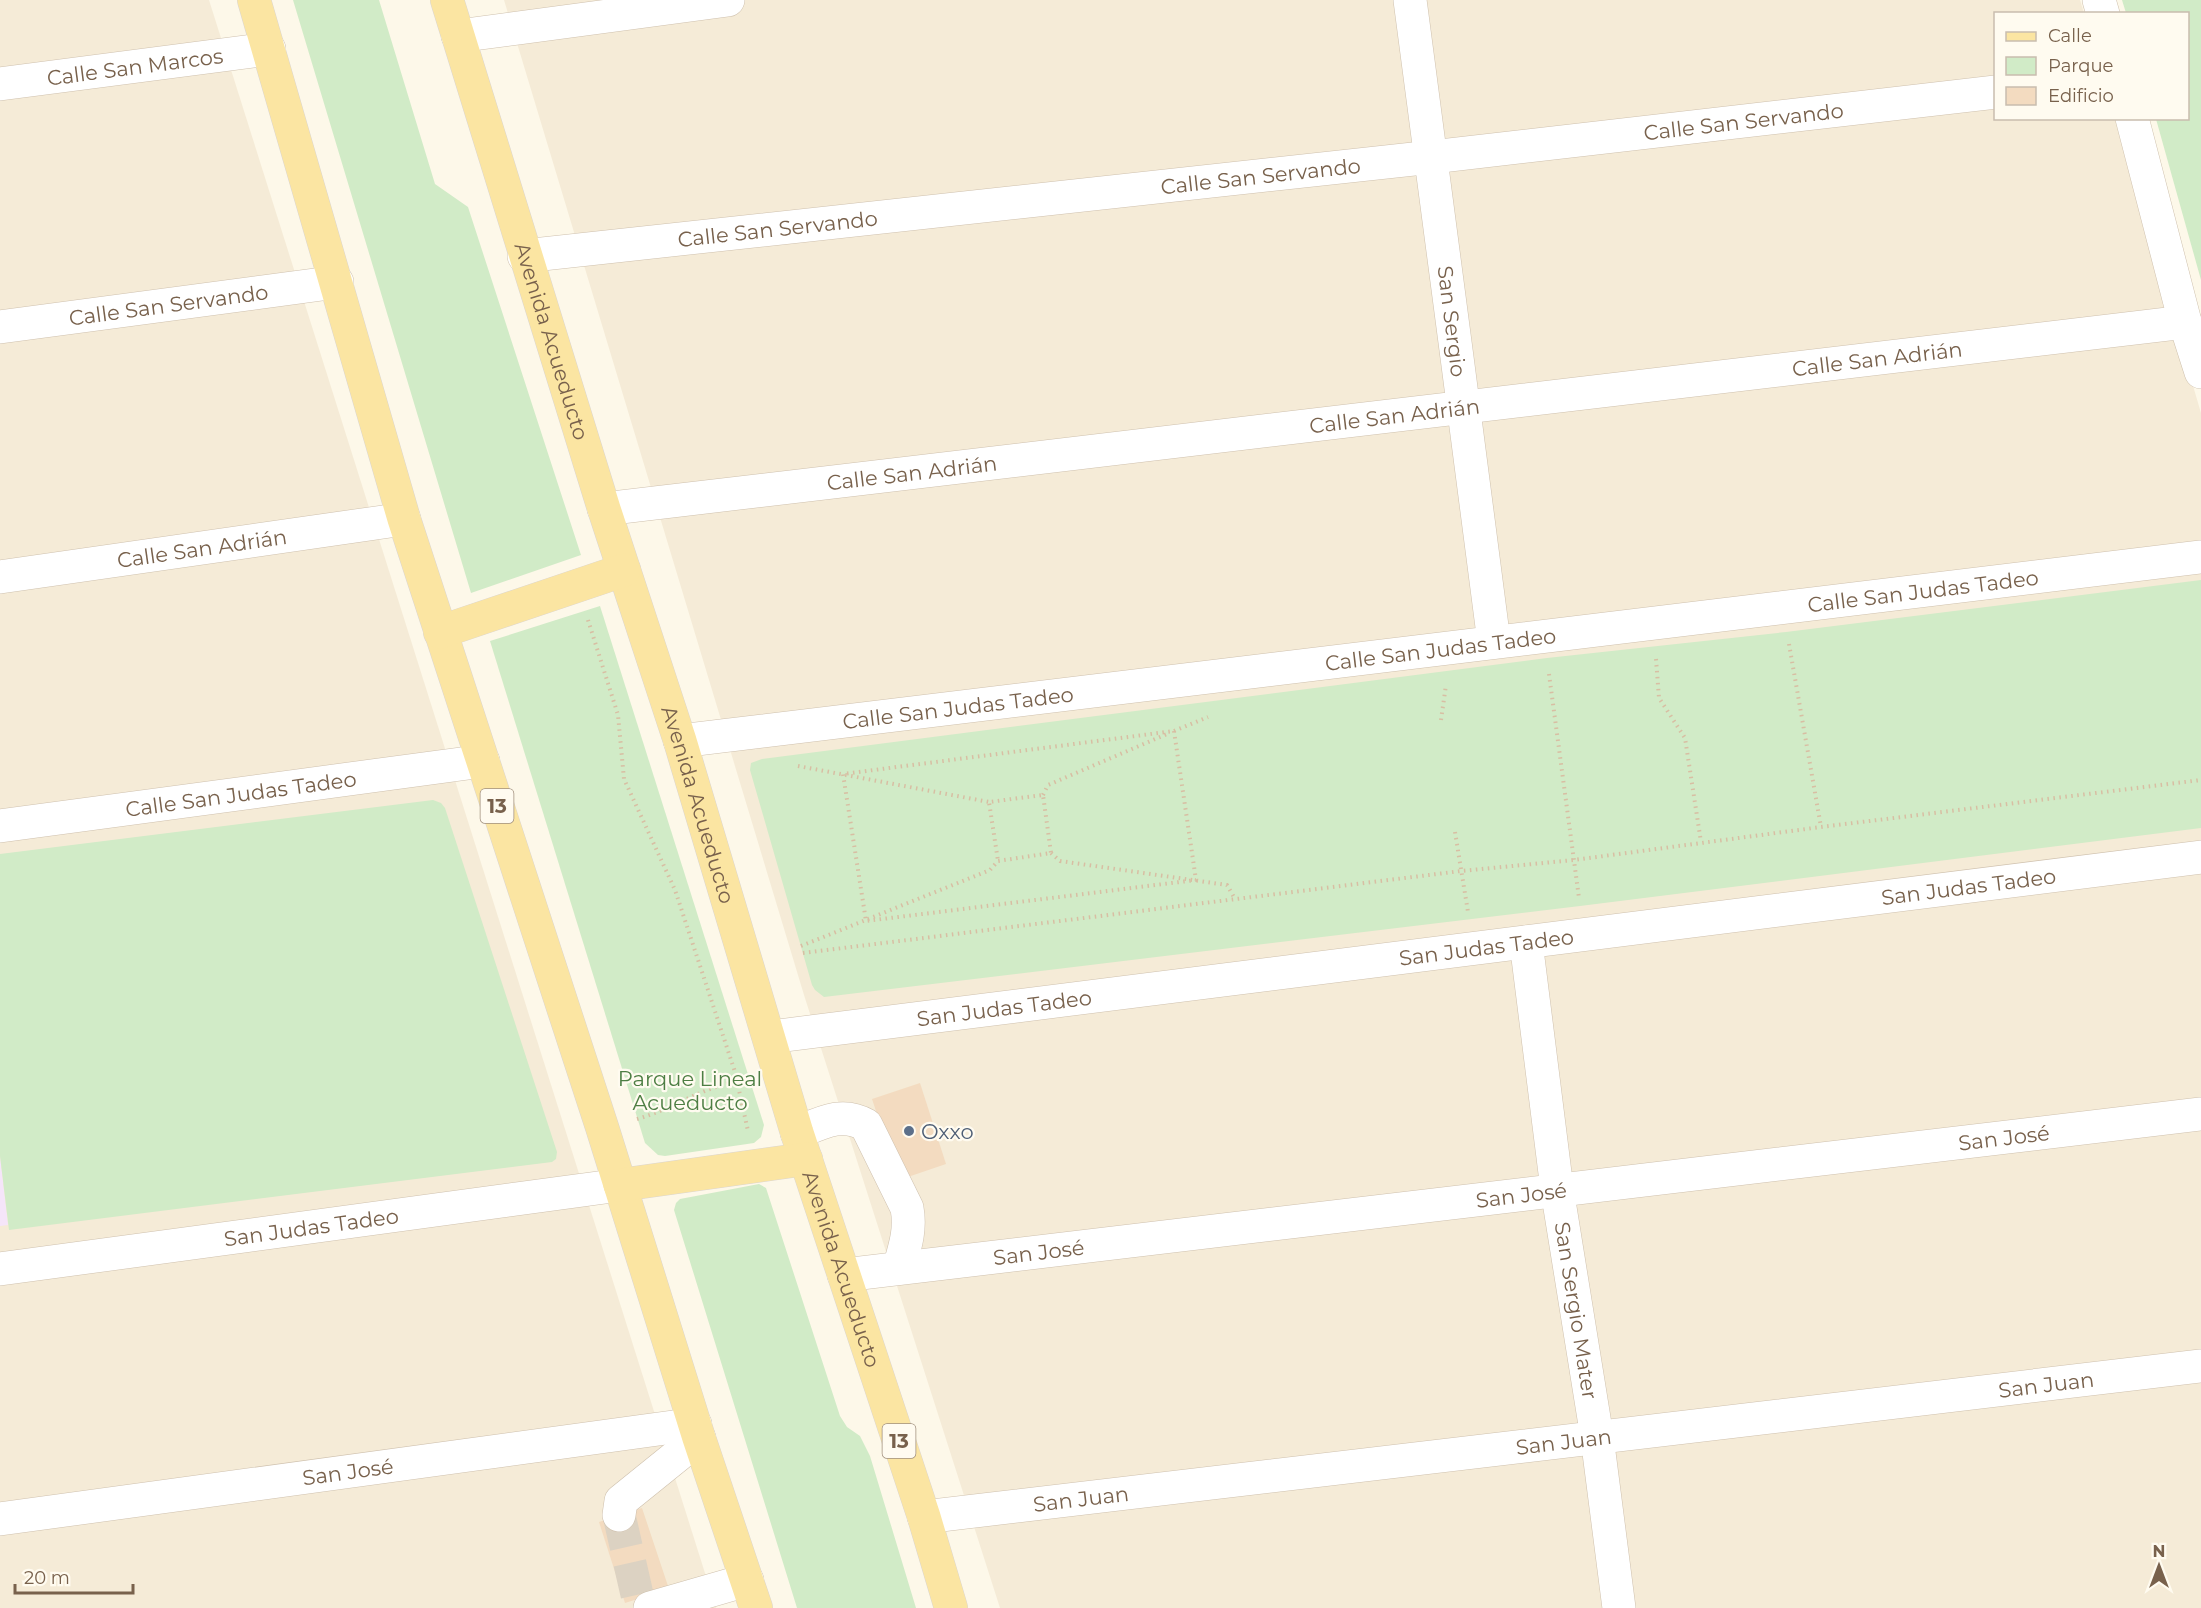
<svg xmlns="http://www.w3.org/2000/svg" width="2201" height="1608" font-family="Montserrat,sans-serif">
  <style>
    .residential { fill: #f5ebd7 }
    .education { fill: #f5e5f9 }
    .green { fill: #d1ebc7 }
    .building { fill: #f3dbc0 }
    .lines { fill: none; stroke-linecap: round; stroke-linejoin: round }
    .minor-tunnel { stroke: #dcd2c2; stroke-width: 33; stroke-dasharray: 33 16; stroke-linecap: butt }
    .minor-casing { stroke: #cfc1ae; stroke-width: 34 }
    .major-casing { stroke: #dcd6d0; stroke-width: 34 }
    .path { stroke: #d8bea3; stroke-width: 4; stroke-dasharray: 1.5 4.5; stroke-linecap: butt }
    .minor { stroke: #fff; stroke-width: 33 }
    .major { stroke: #fbe5a2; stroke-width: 33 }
    .service-dot { fill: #5c6f8a; stroke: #fffbf0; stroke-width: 2 }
    .labels { text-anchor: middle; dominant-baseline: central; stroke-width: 4.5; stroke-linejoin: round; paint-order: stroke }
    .shield { fill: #fffbf0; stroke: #a08f7d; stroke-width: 1.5 }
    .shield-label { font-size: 20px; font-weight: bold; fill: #78614c }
    .street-label { font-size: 21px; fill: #78614c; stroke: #fffbf0 }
    .park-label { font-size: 21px; fill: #4d7e43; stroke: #fffbf0 }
    .service-label { font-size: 21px; fill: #4e5e75; stroke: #fffbf0; text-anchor: start }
  </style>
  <rect width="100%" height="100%" fill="#fdf8e9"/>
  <g class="residential">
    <path d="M0 0H209L716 1608H0Z"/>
    <path d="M504 0H2080L2084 13 1996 14V118L2115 119 2201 413V1608H1000L804 995Z"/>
  </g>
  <path class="education" d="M0 1156 8 1225 0 1226Z"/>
  <g class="green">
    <path d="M293 0H379L435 184 468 207 581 555 471 593Z"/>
    <path d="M2122 0H2201V280L2156 119 2188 118V14L2126 13Z"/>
    <path d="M2201 580V828L1580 906 824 997 815 990 812 985 750 770 751 763 762 759 1547 658 1786 632Z"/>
    <path d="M600 606 764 1125 761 1137 754 1143 665 1156 658 1155 645 1143 490 641Z"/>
    <path d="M433 800 441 803 445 808 557 1152 556 1159 552 1162 9 1230 0 1156V854Z"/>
    <path d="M759 1184 766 1188 840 1416 847 1427 860 1436 870 1456 916 1608H797L674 1210 676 1203 680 1199Z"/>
  </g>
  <g class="building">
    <path d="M920 1083 946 1164 899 1180 872 1099Z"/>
    <path d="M642 1508 669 1589 625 1603 599 1522Z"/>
  </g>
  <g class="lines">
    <path class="minor-tunnel" d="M619 1515 638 1599"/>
    <defs>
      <g id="minor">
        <path id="s1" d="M1410 0C1440 214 1465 428 1494 642"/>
        <path d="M2099 0 2103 14"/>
        <path d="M458 36 728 0"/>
        <path id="s2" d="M0 84 269 49"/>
        <path d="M2132 118 2185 322 2201 372"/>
        <path id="s3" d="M524 256 1432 157 1996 92"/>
        <path id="s4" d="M0 327 337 282"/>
        <path id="s5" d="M604 509 2185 322"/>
        <path id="s6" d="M0 577 404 519"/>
        <path id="s7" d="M680 741 2201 557"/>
        <path id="s8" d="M0 826 483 761"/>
        <path id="s9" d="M1526 942 1557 1189 1597 1437 1619 1608"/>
        <path id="s10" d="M770 1037 2201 857"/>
        <path d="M797 1133C821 1123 842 1111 866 1125L907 1208C911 1230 905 1247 899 1268"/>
        <path id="s11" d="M0 1269 620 1185"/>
        <path id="s12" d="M844 1275 2201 1114"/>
        <path d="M619 1515 621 1501 699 1438"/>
        <path id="s13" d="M924 1517 2201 1366"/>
        <path id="s14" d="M0 1519 695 1424"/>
        <path d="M650 1608 747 1580"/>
      </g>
      <g id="major">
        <path d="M254 0 404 519 602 1127 699 1438 756 1608"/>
        <path id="s15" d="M447 0 604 509 680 741 797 1133 924 1517 951 1608"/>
        <path d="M440 632 624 570"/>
        <path d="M620 1185 806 1159"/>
      </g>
    </defs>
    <use href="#minor" class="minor-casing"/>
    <use href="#major" class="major-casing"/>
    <g class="path">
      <path d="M588 620 618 715 624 779 675 890 735 1072 748 1131"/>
      <path d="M1789 644 1821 827"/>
      <path d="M1656 659 1659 698 1685 738 1701 842"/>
      <path d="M1549 674 1579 898"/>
      <path d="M1441 720 1446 685"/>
      <path d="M1174 731 1196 880 866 921 843 774Z"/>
      <path d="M1174 731 1208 717"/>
      <path d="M798 766 989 802"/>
      <path d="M1043 795 1048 785 1167 734"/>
      <path d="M1455 832 1468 912"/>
      <path d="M1051 853 1060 861 1227 885 1235 899"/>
      <path d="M801 946 990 870 998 861 1051 853 1043 795 989 802 998 861"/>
      <path d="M803 953 1461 871 1574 860 1821 827 2201 780"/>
      <path d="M637 1119C673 1109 702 1087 739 1081"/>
    </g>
    <use href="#minor" class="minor"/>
    <use href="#major" class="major"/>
  </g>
  <circle class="service-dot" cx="909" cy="1131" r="6"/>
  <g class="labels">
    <g class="shield">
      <rect x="480.5" y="789" width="33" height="34" rx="4.5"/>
      <rect x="882.5" y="1424" width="33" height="34" rx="4.5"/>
    </g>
    <g class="shield-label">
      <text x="497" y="806">13</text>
      <text x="899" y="1441">13</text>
    </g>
    <g class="street-label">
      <text stroke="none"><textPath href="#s2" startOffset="136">Calle San Marcos</textPath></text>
      <text stroke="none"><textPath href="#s3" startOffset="1227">Calle San Servando</textPath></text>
      <text stroke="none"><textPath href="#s3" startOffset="741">Calle San Servando</textPath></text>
      <text stroke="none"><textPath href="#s3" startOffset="255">Calle San Servando</textPath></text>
      <text stroke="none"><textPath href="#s4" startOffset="170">Calle San Servando</textPath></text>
      <text stroke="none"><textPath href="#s1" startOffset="324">San Sergio</textPath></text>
      <text stroke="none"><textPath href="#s15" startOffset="357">Avenida Acueducto</textPath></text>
      <text stroke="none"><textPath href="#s5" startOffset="1282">Calle San Adrián</textPath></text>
      <text stroke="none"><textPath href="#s5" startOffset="796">Calle San Adrián</textPath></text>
      <text stroke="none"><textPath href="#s5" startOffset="310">Calle San Adrián</textPath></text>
      <text stroke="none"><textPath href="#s6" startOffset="204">Calle San Adrián</textPath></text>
      <text stroke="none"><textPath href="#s7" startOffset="1252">Calle San Judas Tadeo</textPath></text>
      <text stroke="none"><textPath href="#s7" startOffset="766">Calle San Judas Tadeo</textPath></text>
      <text stroke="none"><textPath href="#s7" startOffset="280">Calle San Judas Tadeo</textPath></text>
      <text stroke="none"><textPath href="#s8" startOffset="243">Calle San Judas Tadeo</textPath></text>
      <text stroke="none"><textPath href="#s15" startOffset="843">Avenida Acueducto</textPath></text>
      <text stroke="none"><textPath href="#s10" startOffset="1208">San Judas Tadeo</textPath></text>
      <text stroke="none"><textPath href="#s10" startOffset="722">San Judas Tadeo</textPath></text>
      <text stroke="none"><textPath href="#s10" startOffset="236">San Judas Tadeo</textPath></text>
      <text stroke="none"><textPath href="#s12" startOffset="1168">San José</textPath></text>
      <text stroke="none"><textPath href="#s12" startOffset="682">San José</textPath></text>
      <text stroke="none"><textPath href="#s11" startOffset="314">San Judas Tadeo</textPath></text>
      <text stroke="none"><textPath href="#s12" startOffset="196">San José</textPath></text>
      <text stroke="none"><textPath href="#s15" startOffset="1329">Avenida Acueducto</textPath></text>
      <text stroke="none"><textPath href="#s9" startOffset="372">San Sergio Mater</textPath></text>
      <text stroke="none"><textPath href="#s13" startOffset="1130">San Juan</textPath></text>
      <text stroke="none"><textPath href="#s13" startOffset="644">San Juan</textPath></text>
      <text stroke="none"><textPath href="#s14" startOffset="351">San José</textPath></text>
      <text stroke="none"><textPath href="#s13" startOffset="158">San Juan</textPath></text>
    </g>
    <g class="park-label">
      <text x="690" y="1078">Parque Lineal<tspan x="690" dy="24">Acueducto</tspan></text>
    </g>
    <g class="service-label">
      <text x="921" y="1131">Oxxo</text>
    </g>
  </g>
  <rect x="1994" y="12" width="195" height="108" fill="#fffbf0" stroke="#c9bdae" stroke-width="1.5"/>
  <rect x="2006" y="32" width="30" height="9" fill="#fbe5a2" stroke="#c9bdae" stroke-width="1.5"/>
  <text x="2048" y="42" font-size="18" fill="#78614c">Calle</text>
  <rect x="2006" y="57" width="30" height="18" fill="#d1ebc7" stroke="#c9bdae" stroke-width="1.5"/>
  <text x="2048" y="72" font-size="18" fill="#78614c">Parque</text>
  <rect x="2006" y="87" width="30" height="18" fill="#f3dbc0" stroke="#c9bdae" stroke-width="1.5"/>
  <text x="2048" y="102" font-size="18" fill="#78614c">Edificio</text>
  <g transform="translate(2159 1566)" stroke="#fffbf0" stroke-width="4.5" paint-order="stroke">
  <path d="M0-4.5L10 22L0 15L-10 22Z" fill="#78614c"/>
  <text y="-9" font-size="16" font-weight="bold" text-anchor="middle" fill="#78614c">N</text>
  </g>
  <path d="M15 1584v9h118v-9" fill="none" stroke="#78614c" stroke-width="3"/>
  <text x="24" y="1584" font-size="18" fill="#78614c" stroke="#fffbf0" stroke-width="4.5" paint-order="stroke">20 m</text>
</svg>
